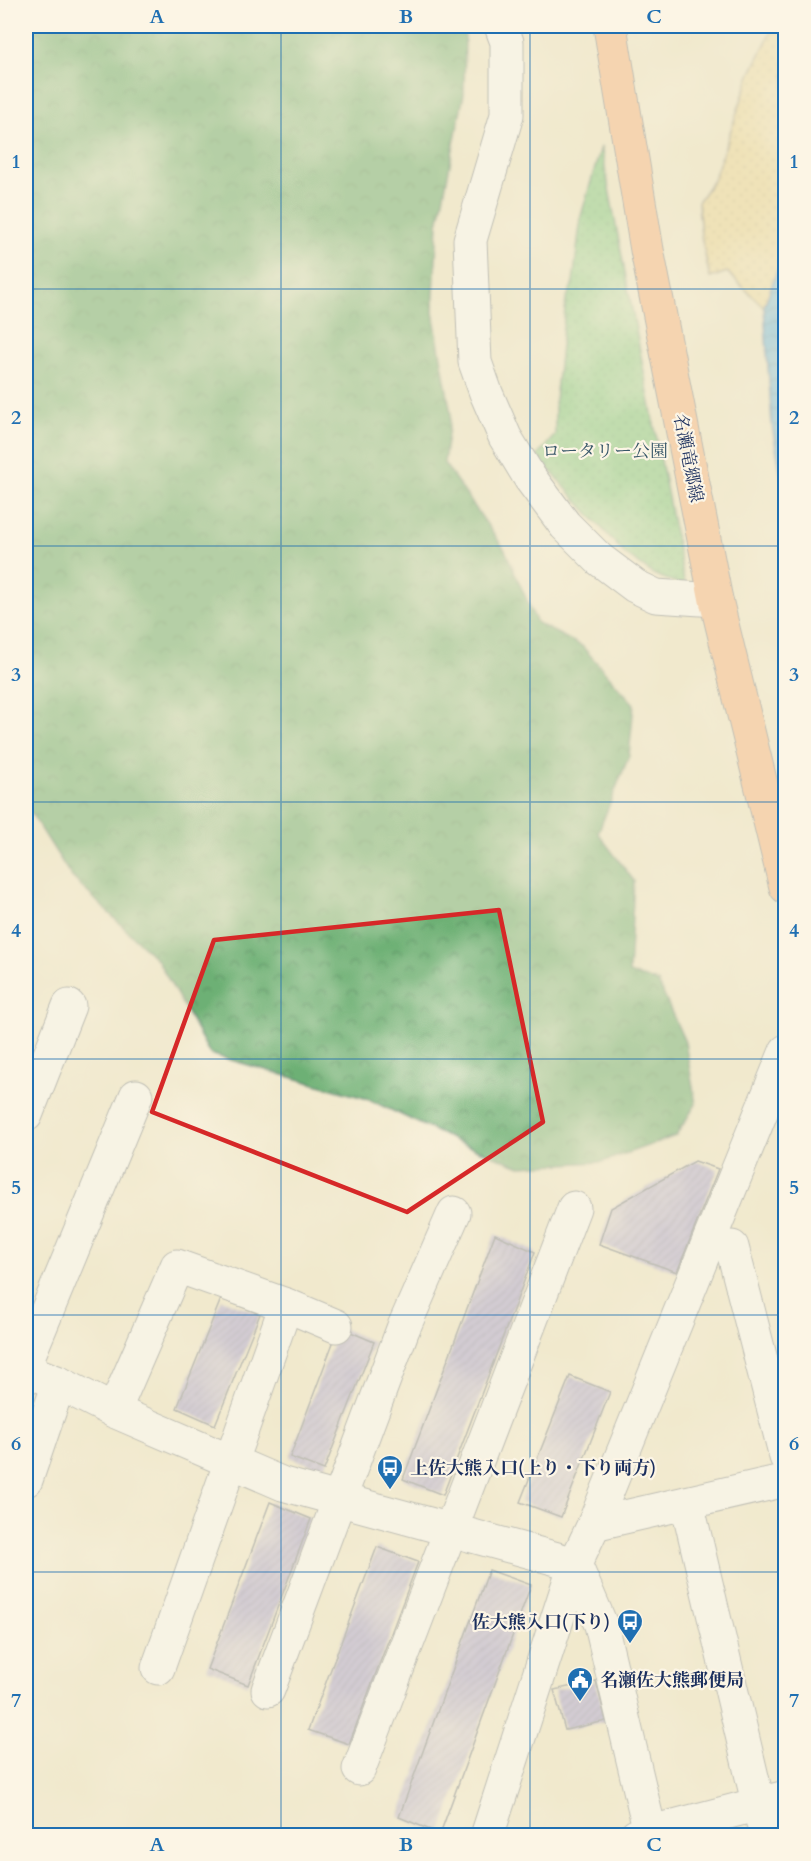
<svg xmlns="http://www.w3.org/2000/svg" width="811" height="1861" font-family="Cardo,'Noto Serif JP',serif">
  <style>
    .forest { fill: url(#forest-crowns); stroke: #447069; stroke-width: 1.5 }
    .sand { fill: url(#sand-dots); stroke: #84847e; stroke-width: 1.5 }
    .park { fill: url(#park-dots); stroke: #517e73; stroke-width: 1.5 }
    .water { fill: url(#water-waves); stroke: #4274a1; stroke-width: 1.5 }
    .building { fill: url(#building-hatch) }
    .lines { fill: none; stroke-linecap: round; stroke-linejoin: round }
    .minor-casing { stroke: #868c96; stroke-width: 35 }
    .major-casing { stroke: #868c96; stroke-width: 35 }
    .minor { stroke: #fff; stroke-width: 33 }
    .major { stroke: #fbbb8d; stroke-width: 33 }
    .marked { fill: none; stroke: #d62828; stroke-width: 4.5; stroke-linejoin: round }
    .grid { fill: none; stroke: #1f6fb2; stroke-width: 1.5; stroke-opacity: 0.55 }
    .labels { text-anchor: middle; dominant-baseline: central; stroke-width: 4.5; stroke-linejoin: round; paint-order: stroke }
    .park-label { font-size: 18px; fill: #365668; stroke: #fcf5e5 }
    .street-label { font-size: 18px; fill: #1b2f5e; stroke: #fcf5e5 }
    .poi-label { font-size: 18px; font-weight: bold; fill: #1b2f5e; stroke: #fcf5e5; text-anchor: start }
    .neatline { fill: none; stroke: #1f6fb2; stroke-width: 2 }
    .grid-label { font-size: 20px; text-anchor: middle; font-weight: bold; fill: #1f6fb2 }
  </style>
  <defs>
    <pattern id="forest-crowns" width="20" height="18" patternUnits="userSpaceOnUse" patternTransform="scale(1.5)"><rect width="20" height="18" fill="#6db074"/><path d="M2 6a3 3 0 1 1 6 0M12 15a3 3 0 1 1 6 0" fill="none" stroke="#599062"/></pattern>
    <pattern id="sand-dots" width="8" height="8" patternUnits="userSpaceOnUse" patternTransform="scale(1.5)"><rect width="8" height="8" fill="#eeda9e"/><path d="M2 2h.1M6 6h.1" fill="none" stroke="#ccbb8a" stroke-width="1.8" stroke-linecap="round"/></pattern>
    <pattern id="park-dots" width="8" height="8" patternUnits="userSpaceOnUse" patternTransform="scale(1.5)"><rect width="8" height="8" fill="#87cd88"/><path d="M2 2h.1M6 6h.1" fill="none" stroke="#74b078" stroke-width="1.8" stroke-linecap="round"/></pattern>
    <pattern id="water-waves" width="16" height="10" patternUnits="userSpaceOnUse" patternTransform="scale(1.5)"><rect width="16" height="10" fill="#69b8e4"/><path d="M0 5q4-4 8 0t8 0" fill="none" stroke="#5696bc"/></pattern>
    <pattern id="building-hatch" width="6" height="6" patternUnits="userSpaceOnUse" patternTransform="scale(1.5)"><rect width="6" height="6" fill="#afa9d9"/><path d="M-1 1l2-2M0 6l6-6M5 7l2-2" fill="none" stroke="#8e8ab3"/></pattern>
  </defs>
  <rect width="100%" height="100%" fill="#fcf5e5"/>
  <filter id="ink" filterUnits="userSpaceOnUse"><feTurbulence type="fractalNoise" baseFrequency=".0167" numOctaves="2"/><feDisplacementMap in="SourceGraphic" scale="12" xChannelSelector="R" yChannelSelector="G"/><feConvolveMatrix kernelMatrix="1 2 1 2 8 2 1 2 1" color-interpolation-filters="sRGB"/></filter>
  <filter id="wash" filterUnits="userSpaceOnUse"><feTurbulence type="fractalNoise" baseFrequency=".008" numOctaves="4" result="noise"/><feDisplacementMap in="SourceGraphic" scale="24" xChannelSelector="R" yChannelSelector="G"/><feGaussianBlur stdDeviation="1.35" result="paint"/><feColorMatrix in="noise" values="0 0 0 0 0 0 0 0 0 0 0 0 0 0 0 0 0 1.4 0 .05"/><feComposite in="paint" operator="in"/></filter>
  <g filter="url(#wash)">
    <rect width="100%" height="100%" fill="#f1e9cd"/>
    <path class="forest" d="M26 26H461L465 36 464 94 438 225 433 312 451 414 444 463 505 550 537 623 582 646 634 704 629 756 598 833 634 881 629 973 658 982 685 1042 696 1104 676 1136 602 1162 520 1166 458 1142 368 1099 210 1054 158 961 71 876 26 805V616L33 578 26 570Z"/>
    <path class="sand" d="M774 26H785V248L764 307 727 272 710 278 701 235 698 202 714 179 750 75Z"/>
    <path class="park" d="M601 147 685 586 655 575 625 554 537 456 555 435V401L566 300 573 283 581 216Z"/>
    <path class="water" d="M785 248V497L772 426 764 307Z"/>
    <g id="blocks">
      <g class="building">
        <path d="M695 1161 718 1169 677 1272 599 1244 611 1208Z"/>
        <path d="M495 1234 535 1252 443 1495 403 1479Z"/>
        <path d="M221 1299 260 1314 215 1425 177 1408Z"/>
        <path d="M339 1327 374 1342 324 1470 290 1457Z"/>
        <path d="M570 1376 610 1392 561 1517 520 1502Z"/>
        <path d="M270 1502 311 1519 248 1685 207 1669Z"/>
        <path d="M377 1547 418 1562 349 1744 308 1730Z"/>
        <path d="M489 1570 531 1585 440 1834 399 1817Z"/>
        <path d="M596 1681 606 1721 565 1730 554 1690Z"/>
      </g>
    </g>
  </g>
  <g filter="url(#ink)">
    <use href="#blocks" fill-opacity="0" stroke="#868c96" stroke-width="1.5"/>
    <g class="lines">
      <defs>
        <g id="minor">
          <path d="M501 26 507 42V115L470 240 475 362 486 393 505 437 530 478 565 525 599 559 635 586 656 596 716 600"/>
          <path d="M26 1115 69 1006"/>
          <path d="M732 1247 786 1457"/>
          <path d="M26 1362 136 1096"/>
          <path d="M26 1370 59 1383 114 1411 283 1484 575 1564"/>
          <path d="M114 1411 177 1266 286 1305 336 1326"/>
          <path d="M26 1480 59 1383"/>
          <path d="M687 1503 766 1836"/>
          <path d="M594 1524 786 1480"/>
          <path d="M575 1564 601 1625 651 1836"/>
          <path d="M158 1668 286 1305"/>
          <path d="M268 1690 403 1329 454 1213"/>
          <path d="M359 1769 574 1208"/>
          <path d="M487 1836 575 1564 594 1524 786 1051"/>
          <path d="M636 1836 786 1797"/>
        </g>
        <path id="major" d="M610 26 647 250 716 600 786 887"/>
      </defs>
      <use href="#minor" class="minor-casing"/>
      <use href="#major" class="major-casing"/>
      <use href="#minor" class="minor"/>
      <use href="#major" class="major"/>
    </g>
  </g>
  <path d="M0 0H811V1861H0ZM499 910 543 1122 407 1212 152 1112 214 940Z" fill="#f1e9cd" fill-opacity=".55" fill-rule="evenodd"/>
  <path class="marked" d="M499 910 543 1122 407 1212 152 1112 214 940Z"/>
  <path class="grid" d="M281 26V1836M530 26V1836M26 289H786M26 546H786M26 802H786M26 1059H786M26 1315H786M26 1572H786"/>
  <defs>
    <symbol id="bus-pin" viewBox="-11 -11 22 30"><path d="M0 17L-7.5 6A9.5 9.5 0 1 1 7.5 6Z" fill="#1f6fb2" stroke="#fcf5e5"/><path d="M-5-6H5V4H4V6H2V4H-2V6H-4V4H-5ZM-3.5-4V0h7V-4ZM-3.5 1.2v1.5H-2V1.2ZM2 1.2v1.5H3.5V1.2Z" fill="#fff"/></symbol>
    <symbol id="civic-pin" viewBox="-11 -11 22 30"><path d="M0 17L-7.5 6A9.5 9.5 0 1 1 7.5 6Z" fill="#1f6fb2" stroke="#fcf5e5"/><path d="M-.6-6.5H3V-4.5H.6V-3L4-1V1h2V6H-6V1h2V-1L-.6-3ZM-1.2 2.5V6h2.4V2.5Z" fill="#fff"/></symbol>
  </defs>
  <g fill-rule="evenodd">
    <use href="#bus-pin" x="375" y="1453" width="30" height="40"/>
    <use href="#bus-pin" x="615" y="1607" width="30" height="40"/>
    <use href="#civic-pin" x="565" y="1665" width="30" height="40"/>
  </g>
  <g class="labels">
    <g class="park-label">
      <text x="605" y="451">ロータリー公園</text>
    </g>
    <g class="street-label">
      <text transform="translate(688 458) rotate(79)">名瀬竜郷線</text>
    </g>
    <g class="poi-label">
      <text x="410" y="1468">上佐大熊入口(上り・下り両方)</text>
      <text x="610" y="1622" text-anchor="end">佐大熊入口(下り)</text>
      <text x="600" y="1680">名瀬佐大熊郵便局</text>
    </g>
  </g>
  <rect width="811" height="1861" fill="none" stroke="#fcf5e5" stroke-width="66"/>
  <rect x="33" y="33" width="745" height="1795" class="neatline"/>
  <g class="grid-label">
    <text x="157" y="23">A</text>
    <text x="406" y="23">B</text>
    <text x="654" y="23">C</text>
    <text x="16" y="168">1</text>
    <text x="794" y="168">1</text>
    <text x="16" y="424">2</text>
    <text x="794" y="424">2</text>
    <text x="16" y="681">3</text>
    <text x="794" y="681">3</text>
    <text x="16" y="937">4</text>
    <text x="794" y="937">4</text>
    <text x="16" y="1194">5</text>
    <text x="794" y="1194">5</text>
    <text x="16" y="1450">6</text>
    <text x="794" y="1450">6</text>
    <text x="16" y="1707">7</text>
    <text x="794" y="1707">7</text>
    <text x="157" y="1851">A</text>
    <text x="406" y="1851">B</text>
    <text x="654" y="1851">C</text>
  </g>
</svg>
